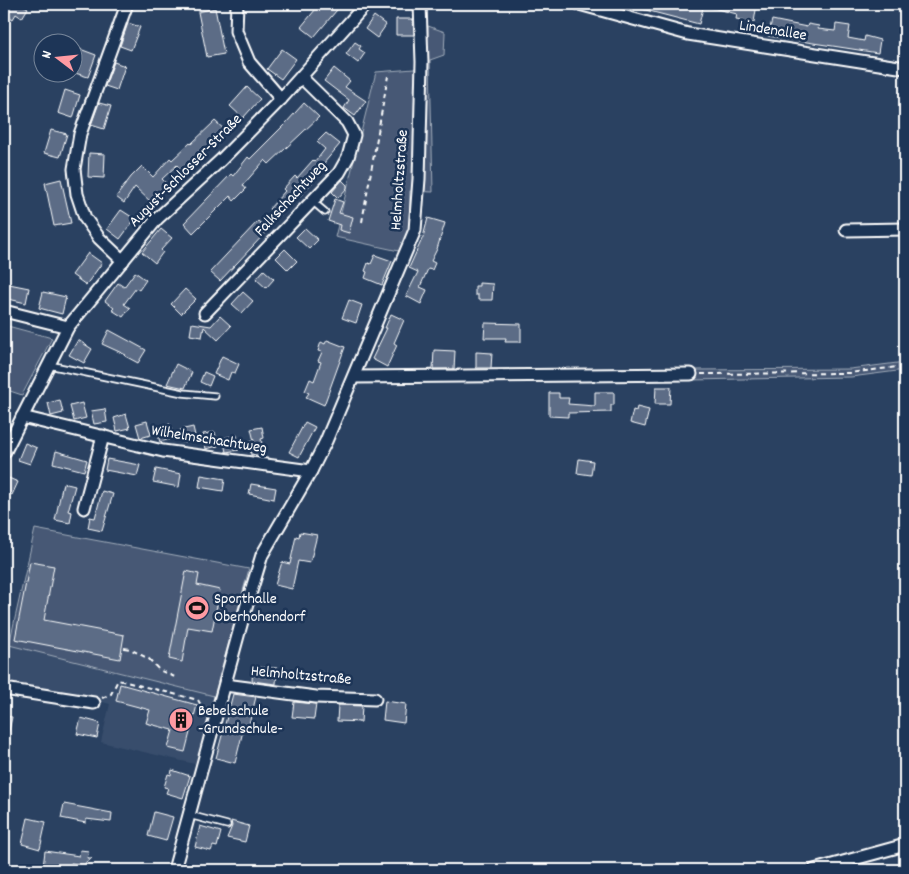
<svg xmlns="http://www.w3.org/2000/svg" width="909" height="874" font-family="Dekko,sans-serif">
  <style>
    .built { fill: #394e6c }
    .green { fill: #465975; stroke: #a2acba }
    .building { fill: #5b6c86; stroke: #fff }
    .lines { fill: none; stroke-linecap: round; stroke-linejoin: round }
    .service-casing { stroke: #fff; stroke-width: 9 }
    .minor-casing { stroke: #fff; stroke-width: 15 }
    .path { stroke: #fff; stroke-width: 2; stroke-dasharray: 5 4; stroke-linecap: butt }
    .service { stroke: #1d3557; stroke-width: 5.5 }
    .minor { stroke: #1d3557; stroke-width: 11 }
    .labels { text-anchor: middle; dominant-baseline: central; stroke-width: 5; stroke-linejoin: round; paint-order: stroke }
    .street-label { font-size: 16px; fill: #fff; stroke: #1d3557 }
    .poi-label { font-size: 16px; fill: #fff; stroke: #1d3557; text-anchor: start }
  </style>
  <rect width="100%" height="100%" fill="#2a4161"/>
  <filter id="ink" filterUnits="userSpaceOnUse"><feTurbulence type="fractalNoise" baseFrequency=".02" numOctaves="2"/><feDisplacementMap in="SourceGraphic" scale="10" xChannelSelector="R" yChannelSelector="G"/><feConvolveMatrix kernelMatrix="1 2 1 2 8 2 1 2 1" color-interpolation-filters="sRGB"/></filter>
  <g filter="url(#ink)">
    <path class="built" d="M9 645 214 696 195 764 101 742 110 704 84 697 4 684V672Z"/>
    <g class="green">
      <path d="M428 26 445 32 444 55 430 60 433 192 410 191 409 229 399 251 335 237 376 72 414 69 427 60Z"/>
      <path d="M4 325 52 338 22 395 4 389Z"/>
      <path d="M905 362V370L851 377 691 380V370L850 369Z"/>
      <path d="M35 529 249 569 214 696 9 645Z"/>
    </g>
    <g class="building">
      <path d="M8 4H21L28 8 22 18 16 14 13 19 4 14V10Z"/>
      <path d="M320 4H342L314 37 301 27Z"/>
      <path d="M634 4H687L703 8 699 24 634 7Z"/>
      <path d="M709 4H757L754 22 736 19 737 14 709 7Z"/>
      <path d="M215 8 224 54 207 57 198 12Z"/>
      <path d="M374 16 386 25 377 38 365 29Z"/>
      <path d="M396 19H413L414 35H396Z"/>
      <path d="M772 20 807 27 808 24 819 26 818 29 835 31 836 24 850 26 848 38 864 41 865 36 880 40 878 53 768 36Z"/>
      <path d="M128 23 140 27 131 50 120 46Z"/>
      <path d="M355 42 361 46 359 49 365 53 358 63 346 54Z"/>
      <path d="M80 49 96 55 88 77 72 72Z"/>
      <path d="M282 49 296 59 281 79 267 69Z"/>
      <path d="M114 62 125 66 117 90 105 86Z"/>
      <path d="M334 68 350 81 345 87 366 101 355 116 344 108 349 100 324 81Z"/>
      <path d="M247 87 260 99 243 118 230 106Z"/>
      <path d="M65 90 80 95 73 118 58 113Z"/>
      <path d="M99 103 111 106 104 129 91 125Z"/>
      <path d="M304 103 319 117 269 164 265 160 243 185 246 189 234 201 230 196 193 233 184 223 231 174 233 176 248 157 250 159 286 123Z"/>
      <path d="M215 121 227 132 183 172 177 165 162 179 169 186 152 203 135 187 124 203 116 197 131 177 142 166 153 177 170 158 172 160 190 143 191 144Z"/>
      <path d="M51 130 67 134 60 157 44 153Z"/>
      <path d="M326 133 340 144 324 163 327 166 317 177 299 197 294 193 283 205 286 207 277 217 269 209 285 191 283 189 295 176 297 178 313 160 315 162 325 149 317 142Z"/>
      <path d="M89 153 105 154 104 178 88 177Z"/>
      <path d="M61 179 71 223 54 226 45 183Z"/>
      <path d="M342 180 347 185V188L338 198 332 192Z"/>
      <path d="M335 199 343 202 339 213 353 217 349 233 339 230 340 225 328 221Z"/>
      <path d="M121 210 135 219 120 239 107 229Z"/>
      <path d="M428 218 445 223 437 249 431 261 435 263 432 270 428 269 420 287 427 290 421 304 406 296 418 272 409 268 423 237Z"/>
      <path d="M258 221 268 230 220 281 210 272Z"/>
      <path d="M305 228 318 240 309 249 296 237Z"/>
      <path d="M161 229 172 238 161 250 163 252 155 263 142 252Z"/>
      <path d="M285 249 297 261 288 270 276 258Z"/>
      <path d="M88 253 102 263 86 285 72 275Z"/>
      <path d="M375 255 392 261 382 285 365 278 367 272 365 271 368 263 371 264Z"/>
      <path d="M264 270 274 279 266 288 256 279Z"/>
      <path d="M135 272 146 280 139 290 136 288 124 304 130 308 123 317 112 310 114 308 105 301 118 283 124 287Z"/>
      <path d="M4 283 29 288 26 303 4 298Z"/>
      <path d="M479 283 493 284 492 300H478V295H475V286H479Z"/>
      <path d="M185 289 196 299 181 314 171 304Z"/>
      <path d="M43 292 66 297 62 314 39 308Z"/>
      <path d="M243 292 253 301 242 313 232 304Z"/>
      <path d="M349 300 362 305 356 323 342 318Z"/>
      <path d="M391 314 404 320 394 343 397 345 387 367 372 359 387 328H385Z"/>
      <path d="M220 316 231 326 218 340 204 327 202 337 190 335 192 323 211 326Z"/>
      <path d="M485 323 521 324V342H505L506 338H484Z"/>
      <path d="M109 330 146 350 138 363 125 356 126 355 102 344Z"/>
      <path d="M78 340 92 349 84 363 69 355Z"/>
      <path d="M327 340 345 347 324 405 306 397 309 393 305 391 310 379 314 381 321 362 318 361 322 352 318 351 321 342 325 344Z"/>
      <path d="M434 350 455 351 454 369H433Z"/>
      <path d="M476 352 492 353 491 368H476Z"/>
      <path d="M222 356 239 364 235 373 231 372 228 380 214 374Z"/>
      <path d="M176 364 192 372 185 388 167 384Z"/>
      <path d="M204 372 213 376 209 386 200 382Z"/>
      <path d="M656 387H671L670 404H655Z"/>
      <path d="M595 392H614V405H611V412L568 413V417L549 416V393H559V398H569L568 404 595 406Z"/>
      <path d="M60 400 63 413 51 416 48 403Z"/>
      <path d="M82 403 86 418 74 421 70 406Z"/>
      <path d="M637 407 649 410 645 427 630 423 633 410 636 411Z"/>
      <path d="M105 409 107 422 94 424 91 411Z"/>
      <path d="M126 414 130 428 117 431 114 418Z"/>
      <path d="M147 421 151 435 140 438 136 424Z"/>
      <path d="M305 422 315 427 299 457 289 452Z"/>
      <path d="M170 424 174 438 160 442 156 428Z"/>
      <path d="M193 427 196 440 183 443 180 430Z"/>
      <path d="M262 427 264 438 261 439 264 452 251 455 249 442 254 441 251 429Z"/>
      <path d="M215 432 218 446 206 449 203 434Z"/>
      <path d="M237 435 239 450 226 452 223 438Z"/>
      <path d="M25 443 37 448 30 464 18 460Z"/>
      <path d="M56 451 87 460 84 471 53 463Z"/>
      <path d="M107 459 140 465 137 476 105 470Z"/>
      <path d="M579 459 593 461 591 475 577 473Z"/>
      <path d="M156 469 181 474 179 487 153 482Z"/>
      <path d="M201 475 225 479 223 491 199 487Z"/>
      <path d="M4 476 18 482 12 495 4 491Z"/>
      <path d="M63 483 75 486 68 511 72 512 70 523 55 520Z"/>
      <path d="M251 484 276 488 274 499 249 494Z"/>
      <path d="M102 491 113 494 102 531 88 528 90 517 95 518Z"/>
      <path d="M300 532 317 535 310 563 298 561 292 589 275 585 282 562 290 564 296 536 299 537Z"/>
      <path d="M30 562 54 566 44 620 124 635 120 659 15 639Z"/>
      <path d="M186 571 199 574 197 585 220 590 212 631 188 627 182 662 169 659Z"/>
      <path d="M253 667 277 668 276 684 252 681Z"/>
      <path d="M120 684 197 705 185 752 168 748 173 730 146 723 150 710 116 701Z"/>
      <path d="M233 694 256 697 248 728 244 727 235 763 216 758Z"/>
      <path d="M385 701 406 704 404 723 383 720Z"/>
      <path d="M294 702 316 704 314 719 292 717Z"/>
      <path d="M338 705 362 706 361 722 337 721Z"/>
      <path d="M4 716 12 717 7 740H4Z"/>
      <path d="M81 718 100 723 97 738 77 734Z"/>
      <path d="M172 770 190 776 183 798 166 793 168 788 164 787 168 774 171 775Z"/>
      <path d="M64 804 112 813 111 822 86 819V823L61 818Z"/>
      <path d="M154 812 173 817 166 841 148 836Z"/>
      <path d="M28 818 46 822 40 849 22 844Z"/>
      <path d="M231 821 249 826 245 842 227 838 232 826Z"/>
      <path d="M200 826 221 832 217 847 213 846 211 851 195 847Z"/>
      <path d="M80 850 89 851 87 858H92L86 862 83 870H77L78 864 71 863 70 870 43 867 45 851 79 856Z"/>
    </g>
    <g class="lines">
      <defs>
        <g id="service">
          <path d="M312 201 325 212"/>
          <path d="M49 365 183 393 215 396"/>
          <path d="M189 815 227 825"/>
        </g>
        <g id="minor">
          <path d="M237 4 236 31 249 62 281 99"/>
          <path d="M579 4 688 34 905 68"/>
          <path d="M846 230 905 229"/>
          <path d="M123 261 99 238 85 218 77 194 74 169 80 134 127 4"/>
          <path d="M4 311 68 327"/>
          <path d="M205 313 339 173 348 157 354 135 347 122 301 77"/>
          <path d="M354 377 691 374"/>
          <path d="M22 417 163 451 311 471"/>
          <path d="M4 453 68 327 157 219 222 159 281 99 366 4"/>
          <path d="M84 508 103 436"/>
          <path d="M225 685 316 697 375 699"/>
          <path d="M4 689 94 703"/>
          <path d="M174 870 242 621 262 555 311 471 326 441 415 230 419 179 422 62 420 4"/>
          <path d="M814 870 905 845"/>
        </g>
      </defs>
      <use href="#service" class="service-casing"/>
      <use href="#minor" class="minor-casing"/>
      <g class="path">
        <path d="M362 222 388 76"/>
        <path d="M701 374 849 373 905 366"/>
        <path d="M124 648 130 649 149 659 159 670 177 678"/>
        <path d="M102 698 111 694 118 680 198 700 202 707 207 708"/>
      </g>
      <use href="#service" class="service"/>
      <use href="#minor" class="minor"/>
    </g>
  </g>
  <defs>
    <symbol id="stadium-disc" viewBox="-11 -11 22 22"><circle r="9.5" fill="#ff9aa2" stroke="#1d3557"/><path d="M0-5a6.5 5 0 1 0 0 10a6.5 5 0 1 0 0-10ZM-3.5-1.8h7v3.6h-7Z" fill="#111"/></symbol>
    <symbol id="building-disc" viewBox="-11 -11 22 22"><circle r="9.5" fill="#ff9aa2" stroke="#1d3557"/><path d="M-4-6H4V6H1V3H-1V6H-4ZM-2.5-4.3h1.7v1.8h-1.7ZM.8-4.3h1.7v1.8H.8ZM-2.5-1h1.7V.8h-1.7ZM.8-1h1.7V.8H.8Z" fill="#111"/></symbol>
  </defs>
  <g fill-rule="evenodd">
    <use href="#stadium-disc" x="183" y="594" width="28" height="28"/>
    <use href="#building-disc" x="167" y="706" width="28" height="28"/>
  </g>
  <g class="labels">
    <g class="street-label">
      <text transform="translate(773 31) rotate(9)">Lindenallee</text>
      <text transform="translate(186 171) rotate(-45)">August-Schlosser-Straße</text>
      <text transform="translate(400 180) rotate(-86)">Helmholtzstraße</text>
      <text transform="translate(291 199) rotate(-47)">Falkschachtweg</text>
      <text transform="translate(209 440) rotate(9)">Wilhelmschachtweg</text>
      <text transform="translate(301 676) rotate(5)">Helmholtzstraße</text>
    </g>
    <g class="poi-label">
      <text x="214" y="599">Sporthalle<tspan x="214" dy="18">Oberhohendorf</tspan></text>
      <text x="198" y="711">Bebelschule<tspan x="198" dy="18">-Grundschule-</tspan></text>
    </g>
  </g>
  <rect width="909" height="874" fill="none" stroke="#1d3557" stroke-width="20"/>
  <rect x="10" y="10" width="889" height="854" fill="none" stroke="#fff" stroke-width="2" filter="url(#ink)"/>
  <g transform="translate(58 58) rotate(286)"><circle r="24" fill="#1d3557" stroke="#77869a"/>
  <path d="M0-4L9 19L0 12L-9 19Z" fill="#ff9aa2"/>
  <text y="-8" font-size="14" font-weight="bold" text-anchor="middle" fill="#ffffff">N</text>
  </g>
</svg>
